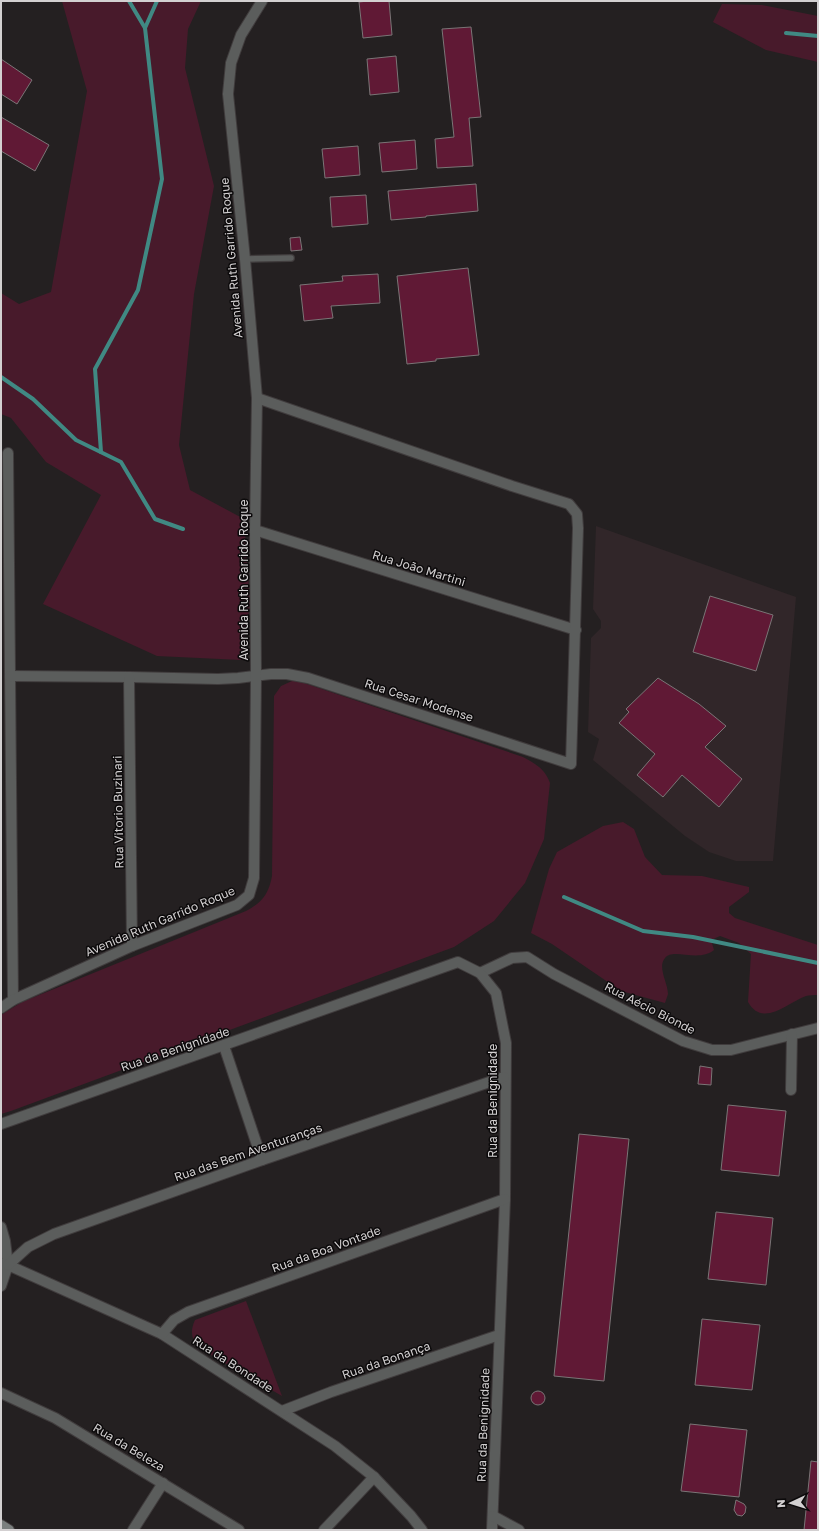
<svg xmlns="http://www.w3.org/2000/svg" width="819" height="1531" font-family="'Golos Text',sans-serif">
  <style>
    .built { fill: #312629 }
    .green { fill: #481a2b }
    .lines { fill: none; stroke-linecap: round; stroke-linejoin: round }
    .stream { stroke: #408983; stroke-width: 4 }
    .building { fill: #601935; stroke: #7a7576 }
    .lane-casing { stroke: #403c3d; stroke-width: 8 }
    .street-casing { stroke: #403c3d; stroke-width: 12 }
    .secondary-casing { stroke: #403c3d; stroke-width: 12 }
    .lane { stroke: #5b5d5c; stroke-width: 5.5 }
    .street { stroke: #5b5d5c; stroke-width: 10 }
    .secondary { stroke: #7b7f7e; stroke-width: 10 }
    .labels { text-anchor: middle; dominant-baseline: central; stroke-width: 3; stroke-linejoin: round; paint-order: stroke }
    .street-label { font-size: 12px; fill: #d3d0d1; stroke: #0c0a0b }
  </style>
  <rect width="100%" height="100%" fill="#242021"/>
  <path class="built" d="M596 526 796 597 773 861H736L709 852 685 836 593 760 599 739 588 732 591 638 601 628V621L593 609Z"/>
  <g class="green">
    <path d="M62 1H201L188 29 185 68 214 186 194 294 179 445 190 490 244 519 250 604 241 660 157 656 43 604 101 495 46 462 11 418 1 414V293L19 304 51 292 87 91Z"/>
    <path d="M722 4 762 5 818 16V62L766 50 713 22Z"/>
    <path d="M292 681H298L523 757C536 764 545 769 550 783L544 839 525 883 494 921 454 947 11 1111 1 1114V1015L22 1002 246 911C262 903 269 893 272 876L274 696 281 686Z"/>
    <path d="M623 822 634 829 645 857 662 875 702 876 749 887V892L729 907V913L735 918 818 945V995C814 995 809 995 806 996 787 1003 763 1028 748 1002L751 954 739 943 720 936 711 940 714 950C698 963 673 947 665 958 657 967 668 983 668 994 667 997 666 1000 665 1003L621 991 552 944 531 933 549 869 557 852 603 826Z"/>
    <path d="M246 1301 282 1396 199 1348C191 1339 190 1331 195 1320Z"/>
  </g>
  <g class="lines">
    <g class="stream">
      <path d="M129 1 145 28"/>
      <path d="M786 33 818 36"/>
      <path d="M1 377 33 399 76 440 121 462 155 519 183 529"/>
      <path d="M101 452 95 369 138 290 162 179 145 28 157 1"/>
      <path d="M564 897 643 931 693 937 818 963"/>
    </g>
  </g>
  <g class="building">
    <path d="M368 1H389L392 35 363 38 359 2Z"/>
    <path d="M471 27 481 117 469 118 473 166 437 168 435 139 454 137 442 29Z"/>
    <path d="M396 56 399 92 370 95 367 59Z"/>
    <path d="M1 59 32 80 17 104 1 94Z"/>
    <path d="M1 117 49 145 35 171 1 151Z"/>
    <path d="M415 140 417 169 382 172 379 143Z"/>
    <path d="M358 146 360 175 325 178 322 149Z"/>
    <path d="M476 184 478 211 426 216V217L391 220 388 191Z"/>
    <path d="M366 195 368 224 332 227 330 197Z"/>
    <path d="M300 237 302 250 291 251 290 238Z"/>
    <path d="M468 268 479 355 436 359V361L407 364 397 276Z"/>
    <path d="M378 274 380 303 331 306 333 318 304 321 300 285 343 281 342 276Z"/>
    <path d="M710 596 773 615 756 671 693 652Z"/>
    <path d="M658 678 699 704 726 726 705 747 742 779 719 807 682 775 663 797 637 775 655 754 619 723 629 712 626 709Z"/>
    <path d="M700 1066 712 1068 711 1085 698 1084Z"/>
    <path d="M728 1105 786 1111 779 1176 721 1170Z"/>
    <path d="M579 1134 629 1139 604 1381 554 1376Z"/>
    <path d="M716 1212 773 1218 766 1285 708 1279Z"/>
    <path d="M702 1319 760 1325 752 1390 695 1385Z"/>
    <circle cx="538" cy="1398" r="7"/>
    <path d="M690 1424 747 1430 739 1497 681 1491Z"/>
    <path d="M811 1461 818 1462V1530H804Z"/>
    <path d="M736 1500 744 1504 746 1507 745 1513 742 1516 737 1515 734 1510Z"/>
  </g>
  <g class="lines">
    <defs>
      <path id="lane" d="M245 259 291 258"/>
      <g id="street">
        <path d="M8 453 13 1000"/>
        <path d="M255 530 576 630"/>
        <path d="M10 676 129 677 218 679 238 678 271 674H287L308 678 571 764 578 528 577 514 569 504 512 486 257 398"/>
        <path d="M129 677 132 946"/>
        <path d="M480 973 512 958 527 957 554 974 683 1041 712 1050H731L818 1028"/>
        <path d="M1 1008 13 1000 132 946 237 905 249 895 254 878 256 676 255 530 257 398 245 259 228 94 231 63 241 35 262 1"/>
        <path d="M224 1046 262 1160"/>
        <path d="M791 1090 792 1034"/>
        <path d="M1 1124 458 962 480 973 496 993 506 1043 505 1199 492 1530"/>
        <path d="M1 1227 5 1241 8 1265 1 1286"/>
        <path d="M2 1264 8 1265 162 1334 335 1446 374 1477 411 1516 422 1530"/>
        <path d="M8 1265 28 1247 54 1234 262 1160 504 1077"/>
        <path d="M162 1334 174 1320 188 1312 505 1199"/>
        <path d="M1 1393 55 1418 239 1530"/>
        <path d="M282 1411 331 1392 499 1335"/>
        <path d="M493 1516 519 1530"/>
        <path d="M133 1530 163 1483"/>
        <path d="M324 1530 374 1477"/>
      </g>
      <path id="secondary" d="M1 1525 9 1530"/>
    </defs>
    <use href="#lane" class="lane-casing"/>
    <use href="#street" class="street-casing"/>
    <use href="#secondary" class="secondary-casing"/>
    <use href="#lane" class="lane"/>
    <use href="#street" class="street"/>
    <use href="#secondary" class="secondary"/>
  </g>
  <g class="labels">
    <g class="street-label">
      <text transform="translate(231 258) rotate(-95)">Avenida Ruth Garrido Roque</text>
      <text transform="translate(419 568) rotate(17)">Rua João Martini</text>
      <text transform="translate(243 580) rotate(-90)">Avenida Ruth Garrido Roque</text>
      <text transform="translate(419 700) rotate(18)">Rua Cesar Modense</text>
      <text transform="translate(118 812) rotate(-91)">Rua Vitorio Buzinari</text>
      <text transform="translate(160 921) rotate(-23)">Avenida Ruth Garrido Roque</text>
      <text transform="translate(650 1008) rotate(27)">Rua Aécio Bionde</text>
      <text transform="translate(175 1049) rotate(-19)">Rua da Benignidade</text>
      <text transform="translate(492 1101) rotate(-90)">Rua da Benignidade</text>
      <text transform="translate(248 1152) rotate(-19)">Rua das Bem Aventuranças</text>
      <text transform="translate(326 1249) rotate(-20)">Rua da Boa Vontade</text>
      <text transform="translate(386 1360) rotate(-19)">Rua da Bonança</text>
      <text transform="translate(233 1364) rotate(33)">Rua da Bondade</text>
      <text transform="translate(483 1425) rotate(-88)">Rua da Benignidade</text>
      <text transform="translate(129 1447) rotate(31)">Rua da Beleza</text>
    </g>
  </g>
  <rect width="819" height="1531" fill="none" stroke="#d3d0d1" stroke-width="4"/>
  <g transform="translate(791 1503) rotate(266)" stroke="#0c0a0b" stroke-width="3" paint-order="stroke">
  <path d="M0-3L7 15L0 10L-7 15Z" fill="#d3d0d1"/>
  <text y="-6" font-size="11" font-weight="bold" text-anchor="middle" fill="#d3d0d1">N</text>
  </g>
</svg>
